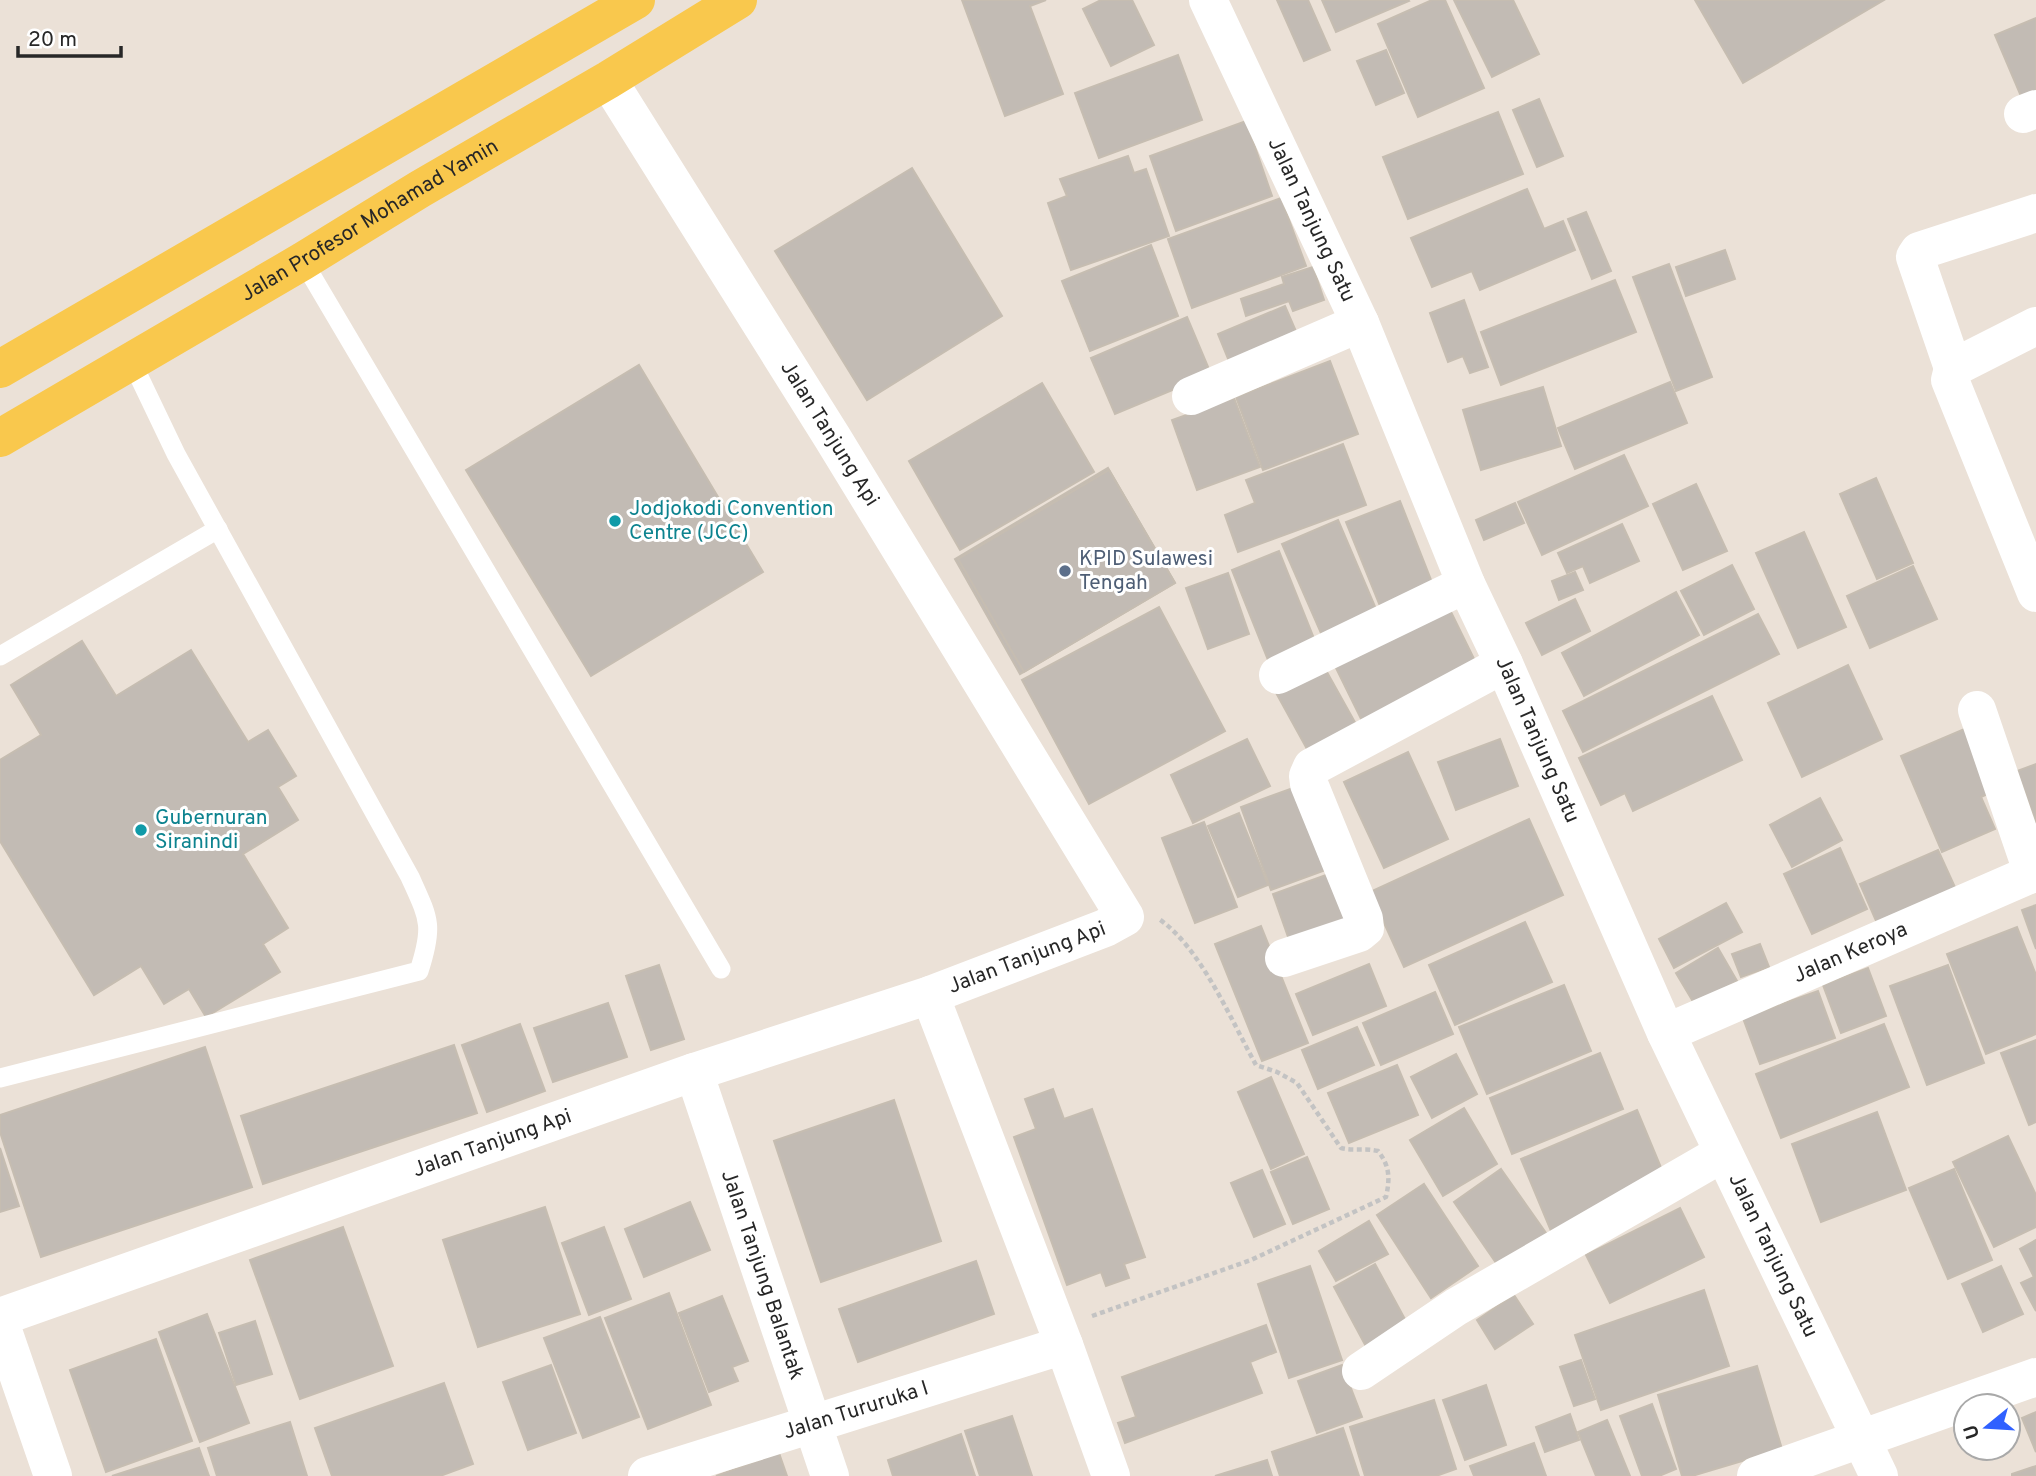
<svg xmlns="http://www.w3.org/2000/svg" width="2036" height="1476" font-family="Overpass,sans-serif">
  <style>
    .building { fill: #c2bbb4; stroke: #c6bdb1; stroke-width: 2 }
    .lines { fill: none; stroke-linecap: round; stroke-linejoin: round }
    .path { stroke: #c3c3c3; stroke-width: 4.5; stroke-dasharray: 5 3.5; stroke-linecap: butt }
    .service { stroke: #fff; stroke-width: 19 }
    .minor { stroke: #fff; stroke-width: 38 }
    .primary { stroke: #f9c84d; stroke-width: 38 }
    .culture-dot { fill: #0f9aa8; stroke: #fff; stroke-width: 2.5 }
    .service-dot { fill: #5c6f8a; stroke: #fff; stroke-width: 2.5 }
    .labels { text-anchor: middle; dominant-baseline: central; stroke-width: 6; stroke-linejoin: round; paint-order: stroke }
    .street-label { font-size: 21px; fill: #272727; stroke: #fff }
    .culture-label { font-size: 21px; fill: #0d838f; stroke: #fff; text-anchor: start }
    .service-label { font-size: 21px; fill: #4e5e75; stroke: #fff; text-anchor: start }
  </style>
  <rect width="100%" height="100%" fill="#ebe1d7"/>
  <g class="building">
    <path d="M962 0H1046L1030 6 1063 94 1005 116Z"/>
    <path d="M1101 0H1132L1154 45 1111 66 1083 9Z"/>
    <path d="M1277 0H1308L1330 50 1304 61Z"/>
    <path d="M1322 0H1408L1409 1 1336 32Z"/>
    <path d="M1432 0H1445L1484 88 1418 117 1378 24Z"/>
    <path d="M1454 0H1513L1539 54 1492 77Z"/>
    <path d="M1695 0H1884L1743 83Z"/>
    <path d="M2036 18V95L2023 101 1995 35Z"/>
    <path d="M1386 50 1404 93 1376 105 1357 61Z"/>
    <path d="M1178 55 1202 120 1099 158 1075 93Z"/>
    <path d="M1539 99 1563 156 1537 167 1513 110Z"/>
    <path d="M1498 112 1523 174 1408 219 1383 157Z"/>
    <path d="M1246 121 1272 196 1176 231 1150 156Z"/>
    <path d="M1128 156 1134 173 1146 169 1169 236 1071 270 1048 203 1067 196 1060 179Z"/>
    <path d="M912 168 1002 316 867 400 775 251Z"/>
    <path d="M1527 189 1544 229 1563 221 1575 250 1480 290 1472 271 1432 287 1411 238Z"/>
    <path d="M1281 198 1306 266 1192 308 1168 239Z"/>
    <path d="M1586 212 1611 271 1592 279 1568 219Z"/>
    <path d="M1151 245 1178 316 1090 351 1062 281Z"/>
    <path d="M1725 250 1735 279 1686 296 1676 267Z"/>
    <path d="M1669 264 1712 377 1676 391 1633 277Z"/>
    <path d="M1313 267 1324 300 1293 311 1289 301 1246 316 1241 299 1284 284 1282 277Z"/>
    <path d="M1615 280 1636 332 1501 385 1481 332Z"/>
    <path d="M1464 300 1488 367 1470 373 1463 356 1448 362 1430 313Z"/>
    <path d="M1285 306 1301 343 1233 371 1218 334Z"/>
    <path d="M1187 317 1211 374 1115 414 1091 358Z"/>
    <path d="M1330 361 1358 434 1263 470 1236 397Z"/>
    <path d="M639 365 763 572 591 676 466 470Z"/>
    <path d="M1670 382 1687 423 1575 469 1558 428Z"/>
    <path d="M1042 383 1094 472 960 550 909 461Z"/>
    <path d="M1543 387 1561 446 1481 470 1463 410Z"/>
    <path d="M1234 398 1260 467 1197 490 1172 420Z"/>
    <path d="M1343 444 1366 505 1238 552 1225 515 1255 503 1246 480Z"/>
    <path d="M1624 455 1648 506 1542 555 1518 502Z"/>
    <path d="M1108 468 1175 583 1020 674 955 559Z"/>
    <path d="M1109 470 1175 583 1024 672 958 559Z"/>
    <path d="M1876 478 1913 563 1877 579 1840 494Z"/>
    <path d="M1696 484 1727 551 1683 570 1653 504Z"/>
    <path d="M1400 501 1433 585 1380 606 1346 522Z"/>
    <path d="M1515 503 1524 523 1484 540 1476 520Z"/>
    <path d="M1338 520 1379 616 1324 640 1282 544Z"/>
    <path d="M1622 524 1639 561 1590 583 1583 566 1567 573 1558 553Z"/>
    <path d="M1804 532 1846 627 1798 648 1756 553Z"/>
    <path d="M1279 551 1319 651 1272 670 1232 570Z"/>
    <path d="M1732 565 1754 609 1704 635 1681 591Z"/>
    <path d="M1913 566 1937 619 1870 648 1847 596Z"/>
    <path d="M1575 572 1583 590 1559 600 1552 581Z"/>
    <path d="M1228 573 1249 634 1208 649 1186 588Z"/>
    <path d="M1676 592 1699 635 1584 696 1562 653Z"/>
    <path d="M1575 599 1590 631 1542 655 1526 623Z"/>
    <path d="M1159 607 1225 731 1089 804 1022 680Z"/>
    <path d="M1450 610 1480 671 1365 727 1335 666Z"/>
    <path d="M1758 614 1779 654 1583 752 1563 711Z"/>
    <path d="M82 641 116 696 191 650 248 742 268 730 296 776 278 787 298 820 243 854 288 928 263 944 280 972 206 1017 189 989 164 1004 141 966 94 995 0 841V760L41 735 11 685Z"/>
    <path d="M1323 665 1361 733 1313 760 1275 691Z"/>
    <path d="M1848 665 1882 739 1802 777 1768 703Z"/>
    <path d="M1712 696 1742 760 1633 811 1625 793 1601 805 1579 758Z"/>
    <path d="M1969 727 1996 790 1981 797 1995 829 1942 852 1901 756Z"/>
    <path d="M1247 739 1270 786 1193 823 1171 775Z"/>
    <path d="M1500 739 1518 786 1456 810 1438 762Z"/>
    <path d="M1408 752 1448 839 1384 868 1344 782Z"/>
    <path d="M2036 764V823L2017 771Z"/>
    <path d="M1304 784 1334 867 1271 890 1241 807Z"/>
    <path d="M1820 798 1842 840 1792 867 1770 825Z"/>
    <path d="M1239 813 1268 885 1238 897 1208 826Z"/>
    <path d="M1529 819 1563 895 1404 967 1370 892Z"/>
    <path d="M1204 822 1237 907 1195 923 1162 838Z"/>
    <path d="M1840 848 1867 909 1812 934 1784 874Z"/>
    <path d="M1938 850 1959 896 1880 930 1860 884Z"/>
    <path d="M1337 871 1357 928 1293 951 1273 894Z"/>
    <path d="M1726 903 1742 932 1674 968 1659 939Z"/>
    <path d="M2036 905V949L2022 910Z"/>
    <path d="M1525 922 1552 982 1455 1025 1429 965Z"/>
    <path d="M1261 926 1308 1043 1262 1061 1215 944Z"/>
    <path d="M2017 927 2036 975V1034L1986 1054 1947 954Z"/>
    <path d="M1760 944 1769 967 1741 977 1732 954Z"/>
    <path d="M1718 948 1737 981 1695 1005 1676 973Z"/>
    <path d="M1369 964 1386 1006 1313 1035 1296 994Z"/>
    <path d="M659 965 684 1039 651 1050 626 976Z"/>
    <path d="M1948 965 1984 1063 1927 1085 1890 986Z"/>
    <path d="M1868 968 1886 1016 1841 1033 1823 985Z"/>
    <path d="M1564 985 1591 1051 1487 1094 1459 1027Z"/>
    <path d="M1818 991 1835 1038 1760 1064 1743 1018Z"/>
    <path d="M1435 992 1453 1034 1381 1065 1363 1023Z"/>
    <path d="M608 1003 627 1057 553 1082 534 1028Z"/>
    <path d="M520 1024 545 1091 487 1112 462 1045Z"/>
    <path d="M1884 1024 1909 1087 1781 1138 1756 1074Z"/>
    <path d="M1357 1027 1374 1065 1318 1089 1302 1050Z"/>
    <path d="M2036 1040V1122L2029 1125 2001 1053Z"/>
    <path d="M454 1045 477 1113 263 1184 241 1116Z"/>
    <path d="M205 1047 252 1187 41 1257 0 1132V1115Z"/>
    <path d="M1600 1053 1623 1109 1512 1154 1490 1098Z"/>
    <path d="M1456 1054 1477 1094 1432 1118 1411 1077Z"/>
    <path d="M1397 1065 1418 1115 1349 1143 1328 1093Z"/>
    <path d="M1271 1077 1304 1154 1271 1169 1238 1092Z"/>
    <path d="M1053 1089 1064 1119 1092 1109 1145 1257 1124 1264 1129 1278 1106 1286 1101 1272 1067 1285 1014 1137 1036 1129 1025 1099Z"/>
    <path d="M894 1100 941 1241 821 1282 774 1141Z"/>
    <path d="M1464 1108 1497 1164 1443 1196 1410 1140Z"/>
    <path d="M1637 1110 1667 1182 1551 1231 1521 1159Z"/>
    <path d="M1877 1112 1906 1190 1821 1222 1792 1144Z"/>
    <path d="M2008 1136 2036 1195V1227L1994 1247 1953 1162Z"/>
    <path d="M0 1148 19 1206 0 1212Z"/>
    <path d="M1307 1157 1329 1209 1293 1224 1271 1172Z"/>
    <path d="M1501 1169 1551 1240 1503 1273 1454 1202Z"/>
    <path d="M1954 1169 1992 1260 1948 1279 1909 1188Z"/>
    <path d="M1262 1170 1285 1224 1254 1237 1231 1183Z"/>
    <path d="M1424 1184 1478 1266 1431 1298 1377 1215Z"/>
    <path d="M690 1202 710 1250 644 1277 625 1229Z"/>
    <path d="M545 1207 580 1314 478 1347 443 1240Z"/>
    <path d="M1680 1208 1704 1257 1610 1303 1586 1255Z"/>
    <path d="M1369 1221 1388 1254 1336 1281 1319 1251Z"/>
    <path d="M343 1227 393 1366 300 1399 250 1260Z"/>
    <path d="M604 1227 631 1299 589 1315 562 1243Z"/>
    <path d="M2036 1240V1311L2021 1283 2034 1277 2020 1249Z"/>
    <path d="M976 1261 994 1314 858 1362 839 1309Z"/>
    <path d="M1375 1264 1412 1332 1370 1354 1334 1287Z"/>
    <path d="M1310 1266 1342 1360 1289 1378 1258 1284Z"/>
    <path d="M2001 1266 2023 1314 1983 1332 1962 1284Z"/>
    <path d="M1704 1290 1729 1366 1601 1410 1575 1335Z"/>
    <path d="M669 1293 711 1405 648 1429 605 1318Z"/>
    <path d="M1514 1295 1533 1324 1495 1349 1477 1320Z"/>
    <path d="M722 1296 748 1361 732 1367 738 1381 709 1392 679 1313Z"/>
    <path d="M207 1314 249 1423 200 1442 159 1332Z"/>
    <path d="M600 1317 639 1417 583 1438 544 1338Z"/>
    <path d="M255 1321 272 1374 236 1385 219 1333Z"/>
    <path d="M1266 1325 1276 1352 1250 1362 1262 1393 1125 1443 1118 1423 1136 1417 1122 1377Z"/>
    <path d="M156 1339 192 1441 106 1472 70 1370Z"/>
    <path d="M1581 1360 1595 1399 1574 1406 1560 1367Z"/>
    <path d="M551 1365 576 1433 528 1450 503 1382Z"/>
    <path d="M1342 1365 1362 1417 1317 1433 1298 1381Z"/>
    <path d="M1757 1366 1782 1449 1692 1476H1682L1658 1395Z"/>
    <path d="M444 1383 473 1464 440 1476H332L315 1428Z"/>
    <path d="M1486 1385 1506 1445 1465 1460 1443 1400Z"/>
    <path d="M1434 1400 1456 1469 1436 1476H1365L1350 1427Z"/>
    <path d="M1652 1404 1676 1469 1659 1476H1642L1620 1416Z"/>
    <path d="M2036 1412V1452L2022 1418Z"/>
    <path d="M1570 1414 1579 1440 1545 1452 1536 1427Z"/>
    <path d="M1012 1416 1032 1476H980L965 1431Z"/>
    <path d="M1607 1420 1630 1476H1596L1578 1432Z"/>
    <path d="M290 1422 307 1476H217L208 1448Z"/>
    <path d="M1343 1428 1359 1476H1280L1272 1452Z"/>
    <path d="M961 1434 975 1476H893L888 1460Z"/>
    <path d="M1534 1443 1546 1476H1474L1470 1466Z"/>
    <path d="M199 1448 209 1476H112Z"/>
    <path d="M779 1453 787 1476H716Z"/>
    <path d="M1267 1460 1272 1476H1215Z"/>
    <path d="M2036 1466V1476H2012V1474Z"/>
  </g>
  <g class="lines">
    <path class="path" d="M1092 1316 1251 1260 1386 1197C1390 1179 1390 1166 1378 1151 1365 1148 1354 1151 1341 1148L1297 1083 1277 1072 1256 1065C1231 1020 1201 948 1159 919"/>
    <g class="service">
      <path d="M303 261 721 969"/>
      <path d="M0 656 218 529"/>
      <path d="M0 1078 419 971C434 925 429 919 410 877L176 454 131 360"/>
    </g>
    <g class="minor">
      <path id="s1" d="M1208 0 1360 323 1466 584 1504 664 1666 1033 1879 1476"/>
      <path d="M2023 114 2036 109"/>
      <path d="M2036 326 1953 368 1950 380 2036 593"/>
      <path d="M1953 368 1915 257 1919 251 2036 213"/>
      <path d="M1191 396 1360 323"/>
      <path d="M1278 675 1466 584"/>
      <path d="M1977 710 2033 874"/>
      <path d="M1284 958 1359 933 1365 928 1364 919 1309 784 1308 776 1312 767 1504 664"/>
      <path d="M930 995 1064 1345"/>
      <path id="s2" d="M1666 1033 2036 872"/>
      <path id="s3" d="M694 1072 830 1476"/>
      <path id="s4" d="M0 1317 694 1072 930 995 1105 928 1125 917 832 437 608 80"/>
      <path d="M0 1322 53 1476"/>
      <path d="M1361 1371 1456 1307 1723 1153"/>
      <path id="s5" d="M647 1476 1064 1345 1111 1476"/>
      <path d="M1756 1476 2036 1377"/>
    </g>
    <g class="primary">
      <path d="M0 369 636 0"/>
      <path id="s6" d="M0 438 303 261 420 189 608 80 738 0"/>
    </g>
  </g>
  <g class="culture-dot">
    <circle cx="615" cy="521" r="7"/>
    <circle cx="141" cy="830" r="7"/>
  </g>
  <circle class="service-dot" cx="1065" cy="571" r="7"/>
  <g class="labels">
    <g class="street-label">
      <text stroke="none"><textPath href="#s6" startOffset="429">Jalan Profesor Mohamad Yamin</textPath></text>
      <text stroke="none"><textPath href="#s1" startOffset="243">Jalan Tanjung Satu</textPath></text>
      <text transform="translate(829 434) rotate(58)">Jalan Tanjung Api</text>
      <text stroke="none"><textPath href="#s1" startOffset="810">Jalan Tanjung Satu</textPath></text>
      <text stroke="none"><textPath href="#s2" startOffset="201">Jalan Keroya</textPath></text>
      <text stroke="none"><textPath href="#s4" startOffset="1088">Jalan Tanjung Api</textPath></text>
      <text stroke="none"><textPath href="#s4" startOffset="522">Jalan Tanjung Api</textPath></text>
      <text stroke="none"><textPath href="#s1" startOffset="1377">Jalan Tanjung Satu</textPath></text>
      <text stroke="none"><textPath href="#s3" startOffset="214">Jalan Tanjung Balantak</textPath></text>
      <text stroke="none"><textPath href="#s5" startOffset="219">Jalan Tururuka I</textPath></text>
    </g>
    <g class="culture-label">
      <text x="629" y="509">Jodjokodi Convention<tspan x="629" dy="24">Centre (JCC)</tspan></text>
      <text x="155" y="818">Gubernuran<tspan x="155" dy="24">Siranindi</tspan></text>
    </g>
    <g class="service-label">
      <text x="1079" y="559">KPID Sulawesi<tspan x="1079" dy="24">Tengah</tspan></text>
    </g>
  </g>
  <g transform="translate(1987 1427) rotate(252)"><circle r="33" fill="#ffffff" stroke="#a9a9a9" stroke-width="2"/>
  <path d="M0-5L12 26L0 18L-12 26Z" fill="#3061ff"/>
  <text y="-10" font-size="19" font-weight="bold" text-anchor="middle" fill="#272727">U</text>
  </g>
  <path d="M18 46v10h103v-10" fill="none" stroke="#272727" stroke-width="3.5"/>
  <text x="28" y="46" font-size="21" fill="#272727" stroke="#ffffff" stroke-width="5" paint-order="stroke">20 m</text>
</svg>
